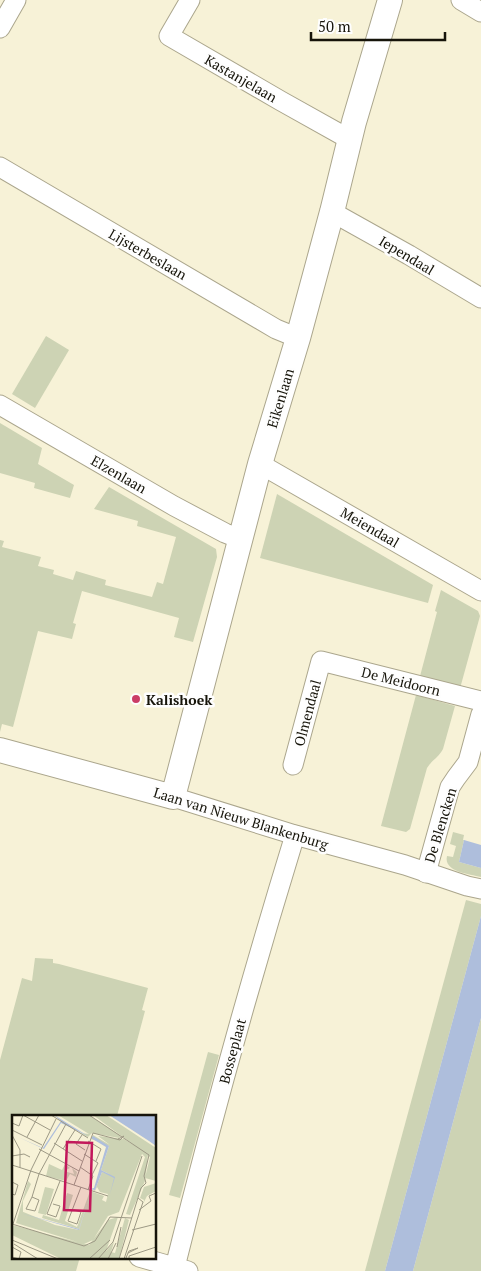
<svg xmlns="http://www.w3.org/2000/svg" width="481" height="1271" font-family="'PT Serif',serif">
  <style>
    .green { fill: #cdd3b4 }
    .water { fill: #aebedc }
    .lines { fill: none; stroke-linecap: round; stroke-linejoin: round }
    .minor-casing { stroke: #aba68d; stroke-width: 21 }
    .tertiary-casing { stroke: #aba68d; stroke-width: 26 }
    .minor { stroke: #fff; stroke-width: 19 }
    .tertiary { stroke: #fff; stroke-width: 24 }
    .poi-dot { fill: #cb3d66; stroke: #fefefe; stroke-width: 2 }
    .labels { text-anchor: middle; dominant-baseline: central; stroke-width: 5; stroke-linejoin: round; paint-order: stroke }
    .street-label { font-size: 14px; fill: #16140a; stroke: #fefefe }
    .poi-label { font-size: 14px; font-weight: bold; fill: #16140a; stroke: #fefefe; text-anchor: start }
    .inset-road { fill: none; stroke: #9d9985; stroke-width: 1 }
    .view { fill: #c2185b; fill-opacity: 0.15; stroke: #c2185b; stroke-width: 2.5 }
    .inset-edge { fill: none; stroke: #16140a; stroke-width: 2.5 }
  </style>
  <rect width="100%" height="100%" fill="#f7f2d7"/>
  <g class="green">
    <path d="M46 336 69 350 35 408 12 394Z"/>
    <path d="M0 423 42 448 38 464 74 485 70 498 34 488 35 483 0 473Z"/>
    <path d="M109 487 216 549 217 557 193 642 174 637 179 618 82 591 73 623 76 624 72 639 38 631 13 727 2 724 0 732V540L4 541 2 547 41 557 38 566 54 570 53 574 73 580 76 571 106 580 105 585 152 597 157 582 163 584 176 537 137 526 138 521 94 509Z"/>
    <path d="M277 494 433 585 428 603 260 558Z"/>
    <path d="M441 590 478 611 480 616 459 692 419 680 437 612 435 611Z"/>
    <path d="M416 695 455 706 443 749C439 757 432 760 427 768L410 829 406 832 381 826Z"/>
    <path d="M453 832 464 835 463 840H464L459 862 481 868V877C470 874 443 872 447 856L453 857 456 846 450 844Z"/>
    <path d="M466 900 481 904V916L385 1271H365Z"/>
    <path d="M35 958 53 959V963L59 964 148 988 142 1010 145 1011 117 1116H14V1257H80L76 1271H0V1060L22 978 32 981Z"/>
    <path d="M481 1018V1271H413Z"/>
    <path d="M208 1052 219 1055 180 1198 169 1195Z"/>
  </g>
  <g class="water">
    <path d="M464 840 481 845V868L459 862Z"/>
    <path d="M481 916V1018L413 1271H385Z"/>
  </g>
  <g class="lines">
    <defs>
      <g id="minor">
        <path d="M190 0 169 36 281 101 349 139"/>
        <path d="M461 0 481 12"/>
        <path d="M0 28 16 0"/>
        <path d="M0 167 276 329 298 338"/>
        <path d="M332 212 409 255 481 298"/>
        <path d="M0 405 174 506 225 533 240 539"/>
        <path d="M260 464 481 591"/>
        <path d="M293 765 321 661 481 701"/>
        <path d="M173 797 295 835 405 865 467 886 481 889"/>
        <path d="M426 873 450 787 456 778 468 762 481 714"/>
        <path d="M139 1257 188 1271"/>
        <path d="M175 1267C211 1122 251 978 295 835"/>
      </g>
      <path id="tertiary" d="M0 750 173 797 260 464 298 338 332 212 354 122 390 0"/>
    </defs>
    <use href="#minor" class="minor-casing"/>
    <use href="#tertiary" class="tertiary-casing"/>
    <use href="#minor" class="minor"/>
    <use href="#tertiary" class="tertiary"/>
  </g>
  <circle class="poi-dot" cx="136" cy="699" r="5"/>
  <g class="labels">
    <g class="street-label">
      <text transform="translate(241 78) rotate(30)">Kastanjelaan</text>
      <text transform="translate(148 254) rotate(30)">Lijsterbeslaan</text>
      <text transform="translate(407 255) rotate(31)">Iependaal</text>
      <text transform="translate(280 398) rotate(-73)">Eikenlaan</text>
      <text transform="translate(119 474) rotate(30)">Elzenlaan</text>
      <text transform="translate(370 527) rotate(30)">Meiendaal</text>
      <text transform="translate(401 681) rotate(14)">De Meidoorn</text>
      <text transform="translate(307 713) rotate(-75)">Olmendaal</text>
      <text transform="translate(241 818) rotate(17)">Laan van Nieuw Blankenburg</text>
      <text transform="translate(440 825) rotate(-73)">De Blencken</text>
      <text transform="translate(232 1051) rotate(-75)">Bosseplaat</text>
    </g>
    <g class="poi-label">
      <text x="146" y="699">Kalishoek</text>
    </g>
  </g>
  <g transform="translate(12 1115)">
    <rect width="144" height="144" fill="#f7f2d7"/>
    <path d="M46 0H77L109 21 107 23 80 18 76 22 68 18 77 19ZM81 0H94L144 33V66L133 63 138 42ZM81 20 98 30 86 21 112 24 136 39 133 66 118 100 114 99 133 42 130 39 107 97 96 101 81 125 72 129 4 108 16 66 19 69 11 86V97L9 96 43 110 67 115 79 77 67 114 30 103 31 100 47 105 55 78 61 80 53 106 65 112 78 76 92 81 90 85 94 87 96 79 88 77 85 72 83 76 78 74 83 75 90 57 97 59 89 55 97 31 79 24ZM37 49 50 55 53 49 58 53 52 56 62 59 60 53 65 57 64 62 58 59 54 66 34 61ZM144 68V76L135 81 131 89 132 85 128 83 132 72ZM33 72 42 74 34 100 26 98ZM106 102 94 136 102 127 99 137 103 138 113 103 117 105 107 144H49L0 120V110L77 130 96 105Z" fill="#cdd3b4"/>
    <path d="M42 0 76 21 49 8 32 34 6 22 31 33 49 6ZM97 0H144V31L137 26ZM81 21 97 31 89 55 103 62 98 79 102 63 90 57 83 75 78 74 82 73 94 32 79 23ZM79 77 67 115 8 98 67 114Z" fill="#aebedc"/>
    <path class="inset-road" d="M11 0 38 15M39 0 76 23M77 0 137 40 132 61 134 68 129 73 107 144M0 8 7 11 11 0M0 15 30 30M0 20 8 35V53M70 20 64 29 73 35M15 22 27 0M76 26 89 34 84 46M42 28 70 46M27 34 67 56M51 34 63 15M72 39 86 48 80 60M0 41 12 39 18 42M0 50 96 81M68 52 81 61 76 75M0 67 6 70 3 80 0 79M62 70 81 18 108 25 112 21 106 24M20 82 14 94 23 96 27 85 20 82 27 59 54 9M41 89 48 91 44 102 35 99 48 66M62 95 69 97 65 109 56 106 69 72M127 95 139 86 137 81 144 78M0 109 72 131 83 126 98 102 120 103M1 109 19 55 44 4M120 115 144 109M0 125 46 144M2 129 26 144M0 132 9 137 7 144 0 142M105 132 109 112M114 143 116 138 117 136 126 133 116 138M77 144 98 125M86 144 101 127 130 41M96 144 104 128M112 144 131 87 126 83M117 144V141L144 132"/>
    <path class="view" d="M55 27 80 28 78 96 52 95Z"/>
    <rect width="144" height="144" class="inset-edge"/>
  </g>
  <path d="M311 32v8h134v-8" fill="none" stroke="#16140a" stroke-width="2.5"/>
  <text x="318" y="32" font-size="15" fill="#16140a" stroke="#fefefe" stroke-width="4" paint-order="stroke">50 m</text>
</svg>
